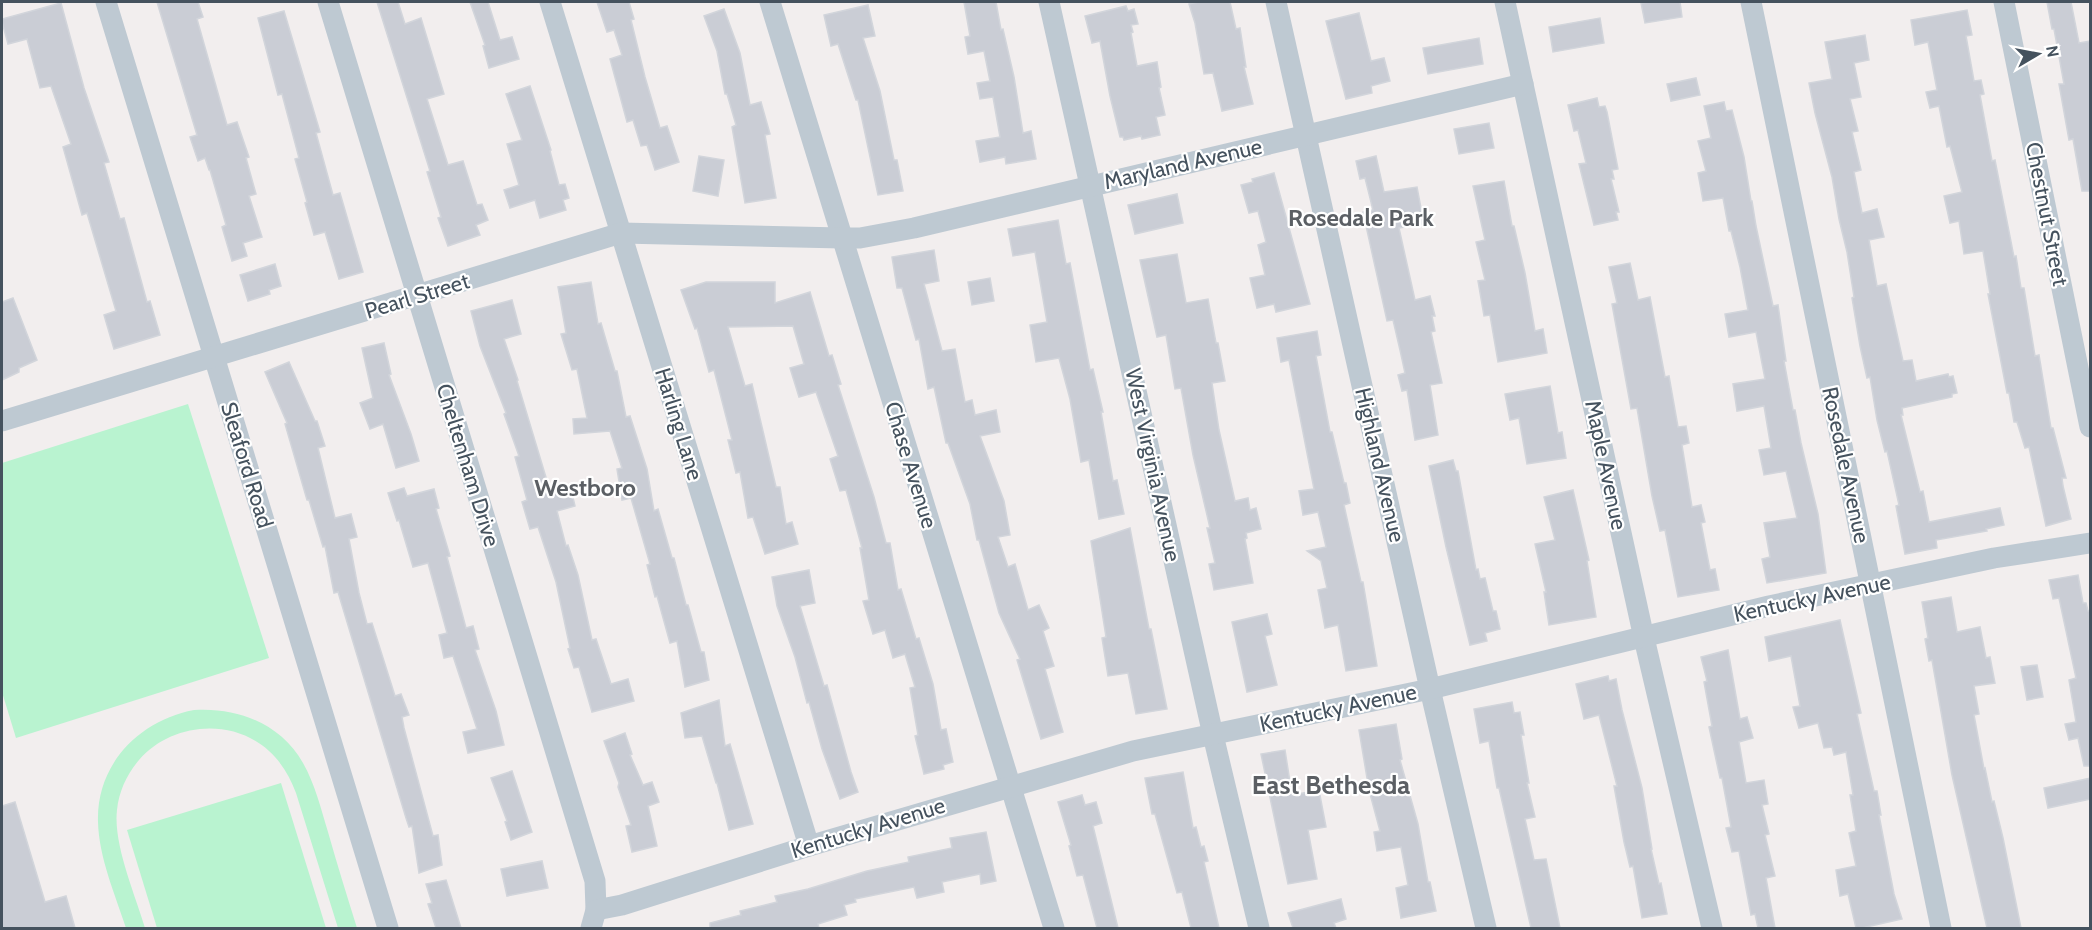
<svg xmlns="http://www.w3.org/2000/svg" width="2092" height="930" font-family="Cabin,sans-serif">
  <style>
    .green { fill: #b9f3d0 }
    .building { fill: #cacdd5; stroke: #d2d5db; stroke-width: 1.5 }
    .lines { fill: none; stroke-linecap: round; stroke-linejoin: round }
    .minor { stroke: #bec9d2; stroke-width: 21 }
    .labels { text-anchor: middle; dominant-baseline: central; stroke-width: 4.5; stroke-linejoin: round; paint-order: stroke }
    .street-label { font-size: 22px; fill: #45525e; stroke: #fff }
    .neighbourhood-label { font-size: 24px; font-weight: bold; fill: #5b5f64; stroke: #fff }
    .quarter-label { font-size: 26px; font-weight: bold; fill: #5b5f64; stroke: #fff }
  </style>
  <rect width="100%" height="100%" fill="#f2eeee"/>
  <g class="green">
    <path d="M188 404 269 658 16 738 2 692V463Z"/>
    <path d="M194 710C238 707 281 724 303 763 315 784 321 809 328 832 337 864 347 896 357 928H338L296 793C290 777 282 763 269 751 232 717 171 723 139 760 127 774 119 791 117 810 113 844 135 894 145 928H126C115 894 99 858 98 822 96 764 140 720 194 710Z"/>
    <path d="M281 783 326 928H157L127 830Z"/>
  </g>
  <g class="building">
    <path d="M157 2H198L203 17 197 19 227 125 237 122 249 157 246 158 256 194 249 196 262 237 243 243 247 256 232 261 222 227 226 225 210 170H209L205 158 198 161 190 137 197 135Z"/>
    <path d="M377 2H398L405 24 421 18 444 94 427 99 448 165 463 161 477 205 482 204 488 220 476 225 480 235 448 246 438 218 441 217 427 172 430 171Z"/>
    <path d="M470 2H488L500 40 512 37 519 59 489 68 483 46 485 45Z"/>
    <path d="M597 2H629L634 19 631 20 645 77 660 128 667 126 679 162 655 170 647 145 641 146 633 120 627 122 610 59 622 55 614 30 607 32Z"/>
    <path d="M964 2H996L1001 30 1003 29 1014 77 1023 133 1031 131 1036 159 1006 164 1005 157 980 162 976 141 1000 137 993 97 980 99 977 83 990 81 984 51 968 54 965 37 970 36Z"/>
    <path d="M1198 2H1230L1236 29 1240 28 1246 67H1244L1253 104 1222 111 1213 73 1204 74 1195 23 1189 4Z"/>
    <path d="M1650 2H1680L1682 17 1645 23 1641 3Z"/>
    <path d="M2047 2H2071L2079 43 2091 41V191H2082L2073 139 2069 140 2059 84H2064L2054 29H2052Z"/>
    <path d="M61 3 84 88 109 162 104 163 120 219 124 218 147 302 150 301 160 335 114 349 104 315 116 311 87 213 82 215 63 147 71 144 51 86 40 88 27 39 8 44 2 22V19Z"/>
    <path d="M868 5 875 36 863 38 880 91 894 160H897L903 191 878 195 858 100H856L838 44 831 46 824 15Z"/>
    <path d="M1126 6 1128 11 1134 9 1138 24 1131 25 1133 32 1131 33 1137 66 1157 62 1161 87 1159 88 1165 115 1156 117 1160 135 1142 139 1141 136 1124 140 1123 137H1120L1110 96 1100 41 1092 43 1085 16Z"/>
    <path d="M724 9 740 53 750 105 761 102 770 134 765 135 776 198 745 203 732 127 736 125 727 94H725L717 51 704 16Z"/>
    <path d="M1967 10 1972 35 1966 36 1974 81 1981 80 1984 94 1980 95 1992 161 1995 160 2014 257 2016 256 2021 288H2024L2035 356 2039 355 2051 428H2053L2066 478H2062L2063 486 2071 519 2046 526 2029 447 2025 448 2017 422H2014L2009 393H2007L1988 294H1990L1983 251 1964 254 1959 221 1950 223 1944 196 1962 192 1950 146 1947 147 1939 106 1930 108 1926 92 1937 90 1928 42 1915 45 1911 20Z"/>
    <path d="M284 11 320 132 316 133 333 195 340 193 363 272 339 279 325 232 314 235 305 203 307 202 295 159 299 158 282 94 278 95 258 18Z"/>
    <path d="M1359 13 1371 61 1384 58 1390 81 1371 86 1372 93 1346 99 1326 21Z"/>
    <path d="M1600 18 1604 43 1553 52 1549 27Z"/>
    <path d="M1865 35 1869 60 1854 63 1861 97 1850 99 1858 131 1852 132 1861 170 1854 172 1862 213 1877 209 1884 237 1869 240 1877 286 1886 284 1903 361 1912 360 1916 381 1948 374 1949 377 1953 376 1957 393 1952 394V397L1902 408 1903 415H1901L1920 492 1923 491 1929 522 2000 508 2004 525 1986 529 1987 531 1936 540 1937 548 1905 554 1896 506 1899 505 1887 451 1885 452 1877 420 1870 377 1867 378 1860 346 1852 298 1854 297 1847 252 1839 219 1832 177 1815 113 1809 83 1832 79 1825 42Z"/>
    <path d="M1479 38 1483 64 1428 74 1423 48Z"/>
    <path d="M1696 78 1700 95 1671 101 1667 84Z"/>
    <path d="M530 86 551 150 550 151 559 185 565 184 569 198 563 200 566 210 540 218 535 200 510 208 504 190 519 185 507 144 522 140 506 94Z"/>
    <path d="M1597 98 1599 107 1605 106 1607 112 1618 169 1612 170 1614 179H1611L1619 212H1616L1618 220 1594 225 1579 164 1586 163 1578 130 1574 131 1568 105Z"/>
    <path d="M1724 102 1726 111 1732 110 1744 157 1751 201H1752L1756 226 1773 306 1778 305 1786 361H1784L1793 410H1795L1801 443 1818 514 1826 573 1767 583 1762 559 1770 557 1764 523 1797 518 1786 471 1764 475 1759 450 1771 448 1764 406 1737 411 1733 384 1765 379 1756 332 1729 337 1725 314 1748 310 1740 267 1731 231H1729L1723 198 1703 201 1698 173 1706 171 1698 141 1711 138 1704 106Z"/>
    <path d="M1489 123 1494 148 1459 154 1454 129Z"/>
    <path d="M699 156 724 160 718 196 693 191Z"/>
    <path d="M1376 156 1384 192 1417 187 1424 224 1399 228 1415 300 1430 296 1435 316H1432L1435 331 1431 332 1442 383 1430 385 1438 435 1415 440 1407 390 1402 391 1398 375 1405 373 1400 350 1393 320 1387 321 1363 212 1373 210 1365 178 1360 179 1356 161Z"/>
    <path d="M1274 173 1310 304 1276 312 1274 304 1257 308 1250 278 1265 275 1258 245 1266 242 1258 211 1249 213 1241 185 1253 182 1252 179Z"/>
    <path d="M1504 181 1512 226H1514L1525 273 1535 331 1543 329 1547 353 1498 362 1490 315 1484 316 1478 281 1485 280 1476 242 1485 240 1473 186Z"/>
    <path d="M1177 194 1183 223 1135 234 1128 205Z"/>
    <path d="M1058 220 1066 264 1070 263 1090 370 1093 369 1103 412H1101L1113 481 1117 480 1124 514 1099 519 1089 460 1081 462 1070 399 1059 358 1036 362 1030 325 1047 322 1035 252 1013 256 1008 229Z"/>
    <path d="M934 250 939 281 924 284 942 351 955 349 965 402 972 400 975 415 996 410 1000 432 980 436 1004 501 1010 535 998 537 1008 567 1015 564 1028 610 1039 605 1049 628 1043 631 1054 666 1045 669 1063 732 1041 739 1017 660 1020 659 999 613 979 540H977L970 504 948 443H946L934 387 928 389 919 339 916 340 902 288H897L892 257Z"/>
    <path d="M1177 254 1186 303 1208 299 1216 343H1218L1225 381 1212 383 1219 430 1235 501 1248 498 1250 510 1256 508 1261 529 1246 533 1247 538 1245 539 1253 583 1214 590 1209 564 1215 563 1207 528H1210L1193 455 1181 388 1175 389 1166 335 1157 337 1140 260Z"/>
    <path d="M1630 263 1638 300 1650 297 1665 377 1669 376 1678 427 1686 426 1689 443 1682 445 1692 507 1701 505 1705 522 1701 523 1710 570 1715 569 1719 590 1678 597 1665 530 1660 531 1652 496 1637 408 1631 409 1612 304 1617 303 1609 267Z"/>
    <path d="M275 264 281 286 269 290 270 294 248 301 240 275Z"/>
    <path d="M990 278 994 301 972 305 968 282Z"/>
    <path d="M591 282 598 324 601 323 615 371H617L626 417 630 416 647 469 654 511 658 509 672 558H674L686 605H688L701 652H704L709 680 685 687 677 641 670 643 657 596 655 597 647 565 650 564 631 498 622 500 617 469 622 468 610 431 574 434 573 419 587 418 577 369 572 370 561 334 566 333 558 287Z"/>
    <path d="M706 282H775V303L810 292 829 356 832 355 841 384 838 385 874 497 886 543H890L898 590 901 589 916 639 919 638 933 684 941 730 946 729 953 762 943 765 944 769 924 774 915 736 918 735 910 688 915 687 905 654 893 658 885 630 873 634 863 601 869 600 860 548H862L846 490 840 491 830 459 838 456 816 392 799 397 790 368 804 364 793 326 728 327 745 386 752 384 776 487H780L786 524 792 522 798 544 765 554 753 517 748 518 740 472 736 473 728 440H732L714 370 709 372 697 328 695 329 681 290Z"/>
    <path d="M13 298 37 360 19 368V372L2 380V302Z"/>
    <path d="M512 300 521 334 504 339 518 380 517 381 551 494 571 489 575 506 557 511 566 546 568 545 578 575 592 640 596 639 611 684 628 679 634 701 592 712 579 667 574 668 568 649 570 648 556 582 538 527 530 529 522 502 527 500 515 457 519 456 504 414 506 413 480 346 471 311Z"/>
    <path d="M1317 331 1321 355 1316 356 1330 432H1332L1344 483H1346L1350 503 1344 505 1361 582H1363L1377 666 1346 671 1338 625 1325 628 1318 590 1327 588 1321 561 1307 551 1326 547 1318 512 1303 515 1299 491 1314 489 1289 360 1281 362 1277 338Z"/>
    <path d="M384 343 391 374 389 375 411 434 419 461 396 468 383 424 370 429 360 403 373 398 362 348Z"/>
    <path d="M289 362 315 421H317L325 446 318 448 335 518 351 514 357 537 349 539 359 593 367 624 372 623 395 696 401 694 409 715 402 717 404 728 433 836 438 835 442 865 419 873 412 826 409 827 406 818 338 592 334 593 325 546 323 547 309 500H307L285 424 287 423 265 372Z"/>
    <path d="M1550 386 1558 433 1562 432 1566 458 1527 464 1519 418 1510 420 1505 394Z"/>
    <path d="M1453 460 1456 471H1458L1476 570 1478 569 1480 579 1485 578 1493 611H1496L1500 629 1485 633 1487 641 1470 645 1446 547 1429 466Z"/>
    <path d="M404 488 407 496 434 489 439 508 436 509 450 556 447 557 466 628 473 626 479 649 475 650 496 711 504 745 468 753 463 732 477 729 453 656 444 658 439 635 447 633 428 563 413 567 399 520 397 521 388 493Z"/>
    <path d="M1573 490 1589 560 1587 561 1596 617 1549 625 1544 592H1546L1535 544 1555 540 1544 497Z"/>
    <path d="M1130 528 1149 629H1151L1167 709 1136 714 1128 673 1108 676 1102 638 1106 637 1091 541Z"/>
    <path d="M809 570 815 603 800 606 824 686 827 685 851 772 858 792 840 799 822 749 809 702 807 703 795 657 777 606 772 577Z"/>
    <path d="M2078 575 2083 603H2086L2088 611H2091V766H2084L2078 738 2069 740 2065 724 2076 722 2069 680 2076 678 2059 598 2053 599 2049 580Z"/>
    <path d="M1951 597 1957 632 1980 627 1986 658 1990 657 1995 683 1974 686 1979 714 1974 715 1984 769 1985 768 1992 802 1994 801 2003 838 2021 928H1987L1952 775 1932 660 1929 661 1925 639 1928 638 1922 602Z"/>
    <path d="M1267 614 1272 634 1265 636 1277 685 1247 692 1232 622Z"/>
    <path d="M1840 620 1861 713 1857 714 1874 791H1877L1881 815H1879L1894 894 1902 919 1862 928H1856L1848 894 1840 896 1836 870 1856 866 1849 833 1856 831 1850 795H1853L1846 752 1834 755 1832 747 1824 748 1818 723 1799 728 1793 707 1800 706 1791 656 1769 661 1765 637Z"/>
    <path d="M1728 650 1740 719 1747 717 1753 738 1739 742 1746 783 1764 780 1768 804 1762 805 1769 834 1765 835 1775 876 1766 878 1775 928H1758L1755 914 1751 915 1739 851 1732 852 1726 828 1731 827 1722 778H1720L1709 727 1712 726 1704 682 1707 681 1701 657Z"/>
    <path d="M2037 665 2043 697 2027 700 2021 667Z"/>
    <path d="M1608 676 1609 681 1616 679 1622 710 1642 788 1652 849H1651L1659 884 1661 883 1667 914 1642 918 1633 866 1630 867 1624 842 1614 786H1617L1599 715 1584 719 1576 684Z"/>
    <path d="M719 700 725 746 730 744 753 824 729 830 717 783H716L702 736 685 738 681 713Z"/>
    <path d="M1512 702 1514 713 1520 712 1524 735H1521L1529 783H1527L1535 817 1525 819 1534 860 1546 859 1560 928H1531L1499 788H1497L1489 741 1480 743 1474 709Z"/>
    <path d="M1396 724 1402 759 1400 760 1418 824 1428 882H1430L1436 911 1401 918 1396 888 1408 885 1401 847 1377 851 1374 832 1380 831 1369 790 1359 730Z"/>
    <path d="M625 733 632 754 630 755 643 785 652 782 659 802 648 806 657 846 632 852 626 826 631 825 618 787 619 783 604 741Z"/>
    <path d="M1285 750 1292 795 1319 790 1326 827 1308 830 1317 879 1288 884 1261 754Z"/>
    <path d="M512 771 532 832 511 840 505 822 507 821 491 778Z"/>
    <path d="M1183 772 1193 828 1196 827 1201 847 1204 846 1208 861 1204 862 1219 928H1191L1182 892 1177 893 1155 814H1152L1145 778Z"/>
    <path d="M2091 778V799L2048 808 2044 788Z"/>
    <path d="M1082 795 1085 805 1096 802 1102 823 1093 826 1118 928H1097L1083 875 1077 876 1069 846 1071 845 1058 802Z"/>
    <path d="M15 802 45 902 66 896 75 928H2V806Z"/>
    <path d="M986 832 996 881 981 884 980 874 942 882 944 892 917 898 914 887 855 899 856 902 844 905 847 915 818 924 819 928H710V923L741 915 740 911 777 902 775 896 808 889 867 871 909 862 908 857 952 848 950 838Z"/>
    <path d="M542 861 548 888 507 896 501 869Z"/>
    <path d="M446 880 461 928H436L428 904 432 903 426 884Z"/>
    <path d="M1341 899 1346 919 1334 923 1336 928H1293L1288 913Z"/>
  </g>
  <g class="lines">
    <g class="minor">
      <path d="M106 2 388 928"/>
      <path d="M328 2 595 881 596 910 591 928"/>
      <path d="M550 2 809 846"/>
      <path d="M770 2 1054 928"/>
      <path d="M1049 2 1213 735 1259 928"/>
      <path d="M1276 2 1430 689 1486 928"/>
      <path d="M1505 2 1644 638 1712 928"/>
      <path d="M1751 2 1941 928"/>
      <path d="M2004 2 2090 427"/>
      <path d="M2 421 621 233 842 238H860L914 228 1523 84"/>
      <path d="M596 910 622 905 809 846 1133 751 1430 689 1769 606 1994 558 2090 543"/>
    </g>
  </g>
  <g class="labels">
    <g class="street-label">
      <text transform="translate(1183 164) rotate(-13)">Maryland Avenue</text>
      <text transform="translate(2047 214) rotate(79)">Chestnut Street</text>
      <text transform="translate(417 296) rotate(-17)">Pearl Street</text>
      <text transform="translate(679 424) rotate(73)">Harling Lane</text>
      <text transform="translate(247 465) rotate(73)">Sleaford Road</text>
      <text transform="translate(468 465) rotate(73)">Cheltenham Drive</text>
      <text transform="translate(911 465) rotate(73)">Chase Avenue</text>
      <text transform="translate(1153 465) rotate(78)">West Virginia Avenue</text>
      <text transform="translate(1380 465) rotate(77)">Highland Avenue</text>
      <text transform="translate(1606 465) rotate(78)">Maple Avenue</text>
      <text transform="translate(1846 465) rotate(78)">Rosedale Avenue</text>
      <text transform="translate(1812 598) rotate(-12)">Kentucky Avenue</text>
      <text transform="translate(1338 708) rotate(-12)">Kentucky Avenue</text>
      <text transform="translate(868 828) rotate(-17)">Kentucky Avenue</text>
    </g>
    <g class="neighbourhood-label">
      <text x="1361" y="217">Rosedale Park</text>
      <text x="585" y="487">Westboro</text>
    </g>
    <g class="quarter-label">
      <text x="1331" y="785">East Bethesda</text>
    </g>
  </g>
  <rect width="2092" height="930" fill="none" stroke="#45525e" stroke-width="6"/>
  <g transform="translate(2038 54) rotate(80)" stroke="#ffffff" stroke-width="4.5" paint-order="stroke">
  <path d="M0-4.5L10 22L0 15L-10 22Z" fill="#45525e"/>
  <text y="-9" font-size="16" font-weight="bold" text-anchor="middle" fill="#45525e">N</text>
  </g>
</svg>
